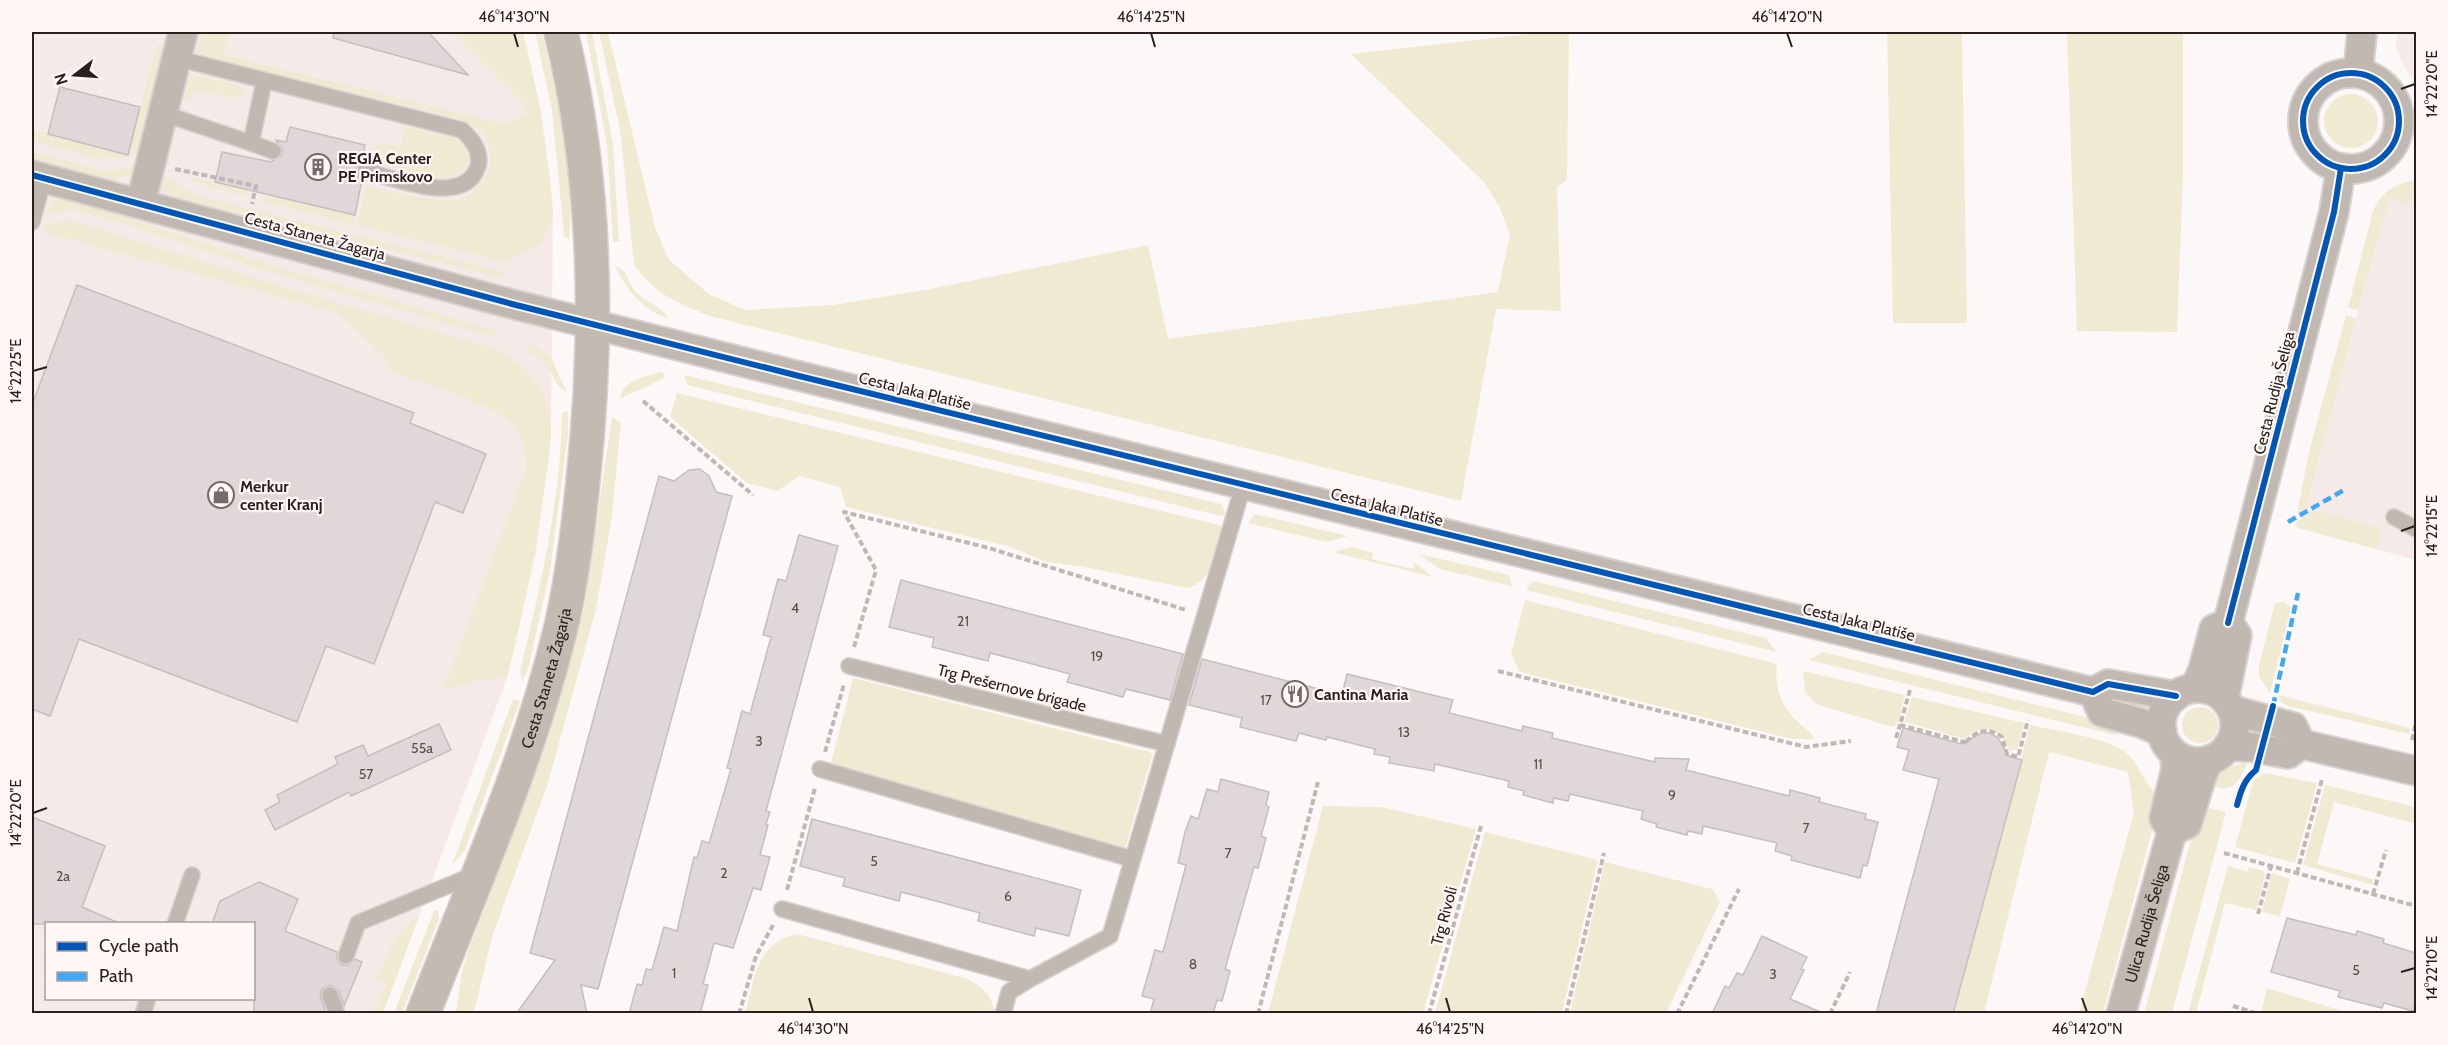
<svg xmlns="http://www.w3.org/2000/svg" width="2448" height="1045" font-family="Cabin,sans-serif">
  <style>
    .built { fill: #f5eae7; fill-rule: evenodd }
    .green { fill: #f0ead3 }
    .building { fill: #e0d8d8; stroke: #c5bebe; stroke-width: 1.5 }
    .lines { fill: none; stroke-linecap: round; stroke-linejoin: round }
    .service-casing { stroke: #d5d2d0; stroke-width: 18 }
    .minor-casing { stroke: #d5d2d0; stroke-width: 32 }
    .primary-casing { stroke: #d5d2d0; stroke-width: 36 }
    .path { stroke: #bfb8b4; stroke-width: 4; stroke-dasharray: 6 3; stroke-linecap: butt }
    .service { stroke: #c1b9b1; stroke-width: 15 }
    .minor { stroke: #c1b9b1; stroke-width: 28 }
    .primary { stroke: #c3bbb2; stroke-width: 33 }
    .quiet { stroke: #3fa9f5; stroke-width: 4.5; stroke-dasharray: 9 4.5; stroke-linecap: butt }
    .cycleway-casing { stroke: #fef7f5; stroke-width: 10 }
    .cycleway { stroke: #0057b8; stroke-width: 6 }
    .ticks { fill: none; stroke: #2a1f1b; stroke-width: 2 }
    .labels { text-anchor: middle; dominant-baseline: central; stroke-width: 4.5; stroke-linejoin: round; paint-order: stroke }
    .number-label { font-size: 14px; fill: #584d4a }
    .poi-label { font-size: 16px; font-weight: bold; fill: #2a1f1b; stroke: #fef7f5; text-anchor: start }
    .street-label { font-size: 16px; fill: #2a1f1b; stroke: #fef7f5 }
    .neatline { fill: none; stroke: #2a1f1b; stroke-width: 2 }
    .ticks-label { font-size: 15px; text-anchor: middle; fill: #2a1f1b }
  </style>
  <rect width="100%" height="100%" fill="#fcf8f7"/>
  <g class="built">
    <path d="M32 32H522L541 110 553 213 551 433 536 552 507 678 383 1013H32ZM46 924H254V998H46Z"/>
    <path d="M2397 32H2416V84L2402 63 2396 45Z"/>
    <path d="M2416 187V560L2298 528 2389 198Z"/>
  </g>
  <g class="green">
    <path d="M203 32H228L223 55 504 124 512 122 526 112 524 104 452 32H523C535 81 545 130 550 181 551 192 554 206 552 218 547 244 525 259 499 260L357 225 366 186C383 190 443 204 457 200 485 193 500 158 483 134 475 123 458 119 446 115L196 54Z"/>
    <path d="M535 32H542C557 98 576 171 569 240L564 236 552 110Z"/>
    <path d="M586 32H592L613 144 619 241 613 242 607 145Z"/>
    <path d="M599 32H608L655 227 669 260 709 294 745 310 833 305 925 290 1148 245 1168 339 1498 292 1510 234 1499 206 1484 182 1351 54 1546 32H1569L1567 180 1557 188 1561 311 1496 309 1461 501 713 317C681 305 653 294 634 264L620 130Z"/>
    <path d="M1887 32H1962L1967 323H1893Z"/>
    <path d="M2067 32H2183V174L2177 332 2077 331Z"/>
    <path d="M157 45 166 47 139 152 134 151 133 156 100 159 32 141V130L128 154Z"/>
    <path d="M190 75 237 85 245 94 233 98 194 89 191 101 185 96Z"/>
    <circle cx="2351" cy="121" r="27"/>
    <path d="M405 126 456 138 463 142 469 160 462 173 440 179 373 162 378 142 400 147Z"/>
    <path d="M32 152 102 171 135 167 132 174 114 181 32 159Z"/>
    <path d="M162 175 198 196 502 271 503 278 178 198 162 190 159 183Z"/>
    <path d="M191 177 246 189 244 196 191 181Z"/>
    <path d="M2416 180V197L2407 203 2389 199 2358 310 2348 308 2373 211C2382 192 2395 183 2416 180Z"/>
    <path d="M264 194 355 215 353 224 262 201Z"/>
    <path d="M65 197 270 265 497 331 498 338 267 271 132 226 73 209 47 214 50 202Z"/>
    <path d="M70 220 303 293 493 348C520 359 543 383 549 411 554 435 548 460 545 484 536 550 523 614 507 678L473 681 443 691 525 472C526 456 525 442 516 428 500 404 415 382 387 369L389 362 339 313 43 232V225Z"/>
    <path d="M615 266C627 269 628 282 635 291 645 302 662 306 669 319 641 309 627 290 615 266Z"/>
    <path d="M2346 315 2356 318 2306 508 2297 514 2308 456Z"/>
    <path d="M528 341 551 358 567 392C554 386 554 374 545 364 539 357 531 354 526 347Z"/>
    <path d="M661 372 666 376C664 379 623 398 620 398 622 381 646 376 661 372Z"/>
    <path d="M684 375 1221 504 1226 514 1221 516 687 385Z"/>
    <path d="M677 393 1223 526C1218 550 1214 582 1187 588L1085 567 1046 562 1011 547 846 507 840 487 799 476 777 491 747 483 670 417Z"/>
    <path d="M568 411V435L550 571 528 669 522 682 520 672C540 587 561 500 562 413Z"/>
    <path d="M612 417 621 423 612 516 596 609 548 783 492 937 474 1013H456L462 971 469 949 534 779 559 702 584 608Z"/>
    <path d="M2313 510 2382 529 2376 549 2295 527 2296 522Z"/>
    <path d="M1255 514 1348 536 1327 542 1248 523Z"/>
    <path d="M1353 547 1373 553 1372 559 1413 569 1414 562 1433 577 1332 552Z"/>
    <path d="M1419 554 1509 575 1512 586 1439 569Z"/>
    <path d="M1533 581 1765 638 1777 652 1526 590Z"/>
    <path d="M1525 600 1777 664C1774 690 1782 707 1801 725 1807 730 1812 732 1814 739H1792L1520 672 1511 654Z"/>
    <path d="M2284 602 2291 607 2270 693 2259 676V665L2275 603Z"/>
    <path d="M1823 652 2118 725 2115 735 1809 660Z"/>
    <path d="M1803 671 1905 695 1898 724 1892 727 1816 704 1805 691Z"/>
    <path d="M853 678 1153 753 1125 848 830 767Z"/>
    <path d="M2278 695 2410 728 2409 734 2288 706 2281 702Z"/>
    <path d="M1912 697 2024 723 2018 749 2009 751C2003 729 1982 720 1965 739L1904 722Z"/>
    <path d="M513 699 520 701 465 850 452 865Z"/>
    <circle cx="2200" cy="725" r="18"/>
    <path d="M2030 725C2053 730 2107 738 2124 751 2140 763 2144 787 2161 797L2103 1013H2079L2134 812 2128 772 2049 752 1984 1013 1954 1014Z"/>
    <path d="M2248 761C2240 780 2232 796 2210 784L2226 769Z"/>
    <path d="M2264 773 2317 783 2295 863 2235 847 2253 781Z"/>
    <path d="M2325 785 2416 807V824L2334 802 2317 864 2373 879 2372 885 2303 865Z"/>
    <path d="M1323 806 1381 807 1476 829 1423 1013H1268Z"/>
    <path d="M2200 806 2226 812 2172 1013 2144 1014Z"/>
    <path d="M1485 832 1598 860 1562 1013H1435Z"/>
    <path d="M1605 862 1704 887 1712 889 1720 902 1666 1013H1570Z"/>
    <path d="M2228 866 2247 872 2249 867 2264 871 2265 876 2256 910 2225 903 2196 1013H2188Z"/>
    <path d="M2272 873 2290 879 2280 916 2262 912Z"/>
    <path d="M438 910 439 919 402 1013H394L434 911Z"/>
    <path d="M420 914 383 1013H374L387 982 377 978 395 937Z"/>
    <path d="M797 934 965 978C981 986 993 994 994 1013H745C755 978 755 944 797 934Z"/>
    <path d="M2267 988 2349 1013H2261Z"/>
  </g>
  <g class="building">
    <path d="M334 32H428L468 75 333 38Z"/>
    <path d="M60 87 140 107 128 155 48 134Z"/>
    <path d="M290 127 365 145 362 160 366 162 359 164 356 169 358 177 362 180 355 215 215 182 222 152 271 162 282 155V149L276 140 286 142Z"/>
    <path d="M77 285 414 413 410 423 486 454 463 513 435 502 374 664 326 646 297 722 79 639 50 716 32 709V405Z"/>
    <path d="M700 469 709 476 716 492 732 496 598 989 581 985 587 1014H516L555 960 530 953 659 476 674 481 689 470Z"/>
    <path d="M799 535 838 546 766 811 770 812 766 824 768 825 760 855 770 857 761 890 753 888 733 948 714 943 703 984 708 985 700 1014H629L637 984 642 985 646 969 652 970 664 927 677 931 694 857 697 858 702 841 709 843 731 769 727 768 742 711 750 714 771 637 763 635 778 579 786 581Z"/>
    <path d="M901 580 1183 654 1170 700 1126 689 1123 697 1067 682 1070 674 1025 662 990 653 988 661 932 647 934 638 889 627Z"/>
    <path d="M1202 659 1342 695 1347 674 1453 700 1449 713 1522 731 1523 726 1553 733 1552 738 1655 762V758L1689 759 1686 770 1789 796 1790 790 1820 798 1819 802 1866 814 1865 819 1878 822 1867 866 1863 865 1860 878 1791 860 1792 856 1775 851 1777 843 1734 833 1703 826 1702 834 1688 831 1687 835 1656 827 1657 824 1641 819 1643 811 1570 794 1568 801 1554 798 1553 803 1523 795 1524 791 1508 787 1509 781 1435 764 1434 771 1389 763 1390 757 1374 754 1375 749 1327 737 1326 740 1299 733 1296 741 1240 727 1242 718 1189 705Z"/>
    <path d="M439 724 451 750 351 796 349 792 275 830 265 810 280 802 277 795 338 764 335 757 363 745 368 756Z"/>
    <path d="M1903 728 1961 744 1981 733H1990L1998 738 2009 756 2022 760 1953 1014H1876L1939 779 1903 770 1909 750 1897 747Z"/>
    <path d="M1221 779 1269 792 1266 805 1269 807 1261 836 1266 838 1258 868 1254 867 1225 969 1230 971 1222 1001 1217 1000 1213 1014H1150L1154 999 1142 996 1155 950 1163 952 1186 865 1178 863 1185 832 1191 816 1198 819 1207 789 1218 792Z"/>
    <path d="M32 817 105 846 82 907 121 924H32Z"/>
    <path d="M812 819 1081 890 1069 936 1036 928 1034 936 978 921 980 913 936 901 901 892 899 901 843 886 845 878 800 866Z"/>
    <path d="M259 882 298 899 285 931 337 952V958L342 965H348L355 959 362 962 344 1006 339 991 331 985 323 988 320 994 326 1014H254V924H212L220 901Z"/>
    <path d="M2287 918 2356 935 2357 931 2384 939 2383 943 2416 953V1000L2413 1011 2384 1003 2382 1008 2338 997 2340 991 2271 972Z"/>
    <path d="M1762 936 1807 957 1801 969 1804 970 1790 999 1825 1014H1712L1725 986 1729 988 1737 973 1743 975Z"/>
  </g>
  <g class="lines">
    <defs>
      <g id="service">
        <path d="M176 58 462 130C472 139 482 151 478 166 465 208 395 178 365 171"/>
        <path d="M162 113 251 143 264 82"/>
        <path d="M251 143 273 151"/>
        <path d="M32 222 44 178"/>
        <path d="M2394 517 2416 529"/>
        <path d="M849 666 1167 744"/>
        <path d="M820 769 1132 859"/>
        <path d="M782 909 1030 979 1110 936 1243 486"/>
        <path d="M175 924 192 875"/>
        <path d="M346 956 358 923 476 874"/>
        <path d="M330 995 337 1014"/>
        <path d="M143 1014 148 998"/>
        <path d="M1003 1014 1009 992 1030 979"/>
      </g>
      <g id="minor">
        <circle cx="2351" cy="121" r="48"/>
        <path d="M2358 73 2362 32"/>
        <path d="M32 175 512 304 799 376 2093 692 2108 684 2176 696"/>
        <path d="M141 202 183 32"/>
        <path d="M2195 688 2203 670 2214 629 2228 623"/>
        <circle cx="2198" cy="725" r="37"/>
        <path d="M2093 692 2102 712 2141 723 2162 732"/>
        <path d="M2224 699 2237 635 2228 623 2334 212 2341 168"/>
        <path d="M2232 710 2293 727 2301 744 2416 771"/>
        <path d="M2228 746 2251 747 2288 754 2301 744"/>
        <path d="M2172 831 2187 824 2202 775 2209 760"/>
        <path id="s1" d="M2121 1014 2172 831 2164 818 2176 769 2175 754"/>
      </g>
      <g id="primary">
        <path id="s2" d="M423 1014C472 888 528 762 560 631 572 582 578 531 583 481 599 331 597 178 561 32"/>
      </g>
    </defs>
    <use href="#service" class="service-casing"/>
    <use href="#minor" class="minor-casing"/>
    <use href="#primary" class="primary-casing"/>
    <g class="path">
      <path d="M175 169 256 186 252 204"/>
      <path d="M643 401 753 495"/>
      <path d="M854 647 876 570 844 512 989 548 1186 610"/>
      <path d="M1498 671 1806 747 1851 741"/>
      <path d="M1910 690 1900 725 1968 743"/>
      <path d="M1896 738 1900 725"/>
      <path d="M2412 740 2416 722"/>
      <path d="M1966 742C1976 730 1989 727 2002 737L2007 754 2018 757 2028 720"/>
      <path d="M825 752 844 684"/>
      <path d="M2237 805 2242 787 2249 775"/>
      <path d="M2224 853 2416 906"/>
      <path d="M2297 873 2322 779"/>
      <path d="M787 890 815 788"/>
      <path d="M2373 894 2386 850"/>
      <path d="M2258 914 2271 866"/>
      <path d="M2233 1006 2259 1014"/>
      <path d="M739 1014 756 956 773 925"/>
      <path d="M1258 1014 1318 782"/>
      <path d="M1429 1014 1481 826"/>
      <path d="M1566 1014 1604 853"/>
      <path d="M1677 1014 1739 889"/>
      <path d="M1830 1014 1850 972"/>
    </g>
    <use href="#service" class="service"/>
    <use href="#minor" class="minor"/>
    <use href="#primary" class="primary"/>
    <g class="quiet">
      <path d="M2288 522 2344 490"/>
      <path d="M2273 706 2298 593"/>
    </g>
    <defs>
      <g id="cycleway">
        <circle cx="2351" cy="121" r="48"/>
        <path d="M32 175 512 304 799 376 2093 692 2108 684 2176 696"/>
        <path d="M2228 623 2334 212 2341 168"/>
        <path d="M2237 805C2241 790 2244 780 2256 770L2273 706"/>
      </g>
    </defs>
    <use href="#cycleway" class="cycleway-casing"/>
    <use href="#cycleway" class="cycleway"/>
  </g>
  <path class="ticks" d="M514 33 518 47M1151 33 1155 47M1787 33 1792 47M2401 89 2415 84M33 371 47 367M2401 531 2415 526M33 813 47 808M2401 972 2415 968M809 998 813 1012M1446 998 1450 1012M2082 998 2087 1012"/>
  <defs>
    <symbol id="building-ring" viewBox="-11 -11 22 22"><circle r="9.5" fill="#fef7f5" stroke="#746b68" stroke-width="1.5"/><path d="M-4-6H4V6H1V3H-1V6H-4ZM-2.5-4.3h1.7v1.8h-1.7ZM.8-4.3h1.7v1.8H.8ZM-2.5-1h1.7V.8h-1.7ZM.8-1h1.7V.8H.8Z" fill="#746b68"/></symbol>
    <symbol id="shop-ring" viewBox="-11 -11 22 22"><circle r="9.5" fill="#fef7f5" stroke="#746b68" stroke-width="1.5"/><path d="M-5-2.5h2.3a2.7 3.5 0 0 1 5.4 0H5L5.5 6h-11ZM-1.5-2.5h3a1.5 2.3 0 0 0-3 0Z" fill="#746b68"/></symbol>
    <symbol id="restaurant-ring" viewBox="-11 -11 22 22"><circle r="9.5" fill="#fef7f5" stroke="#746b68" stroke-width="1.5"/><path d="M-5-6h1v4h1v-4h1v4h1v-4h1v5L-1.5 .5V6h-2V.5L-5-1ZM5-6V6H3V1.5H1.5Q1.5-4 5-6Z" fill="#746b68"/></symbol>
  </defs>
  <g fill-rule="evenodd">
    <use href="#building-ring" x="303" y="152" width="30" height="30"/>
    <use href="#shop-ring" x="206" y="480" width="30" height="30"/>
    <use href="#restaurant-ring" x="1280" y="679" width="30" height="30"/>
  </g>
  <g class="labels">
    <g class="number-label">
      <text x="795" y="608">4</text>
      <text x="963" y="621">21</text>
      <text x="1097" y="656">19</text>
      <text x="1266" y="700">17</text>
      <text x="1404" y="732">13</text>
      <text x="759" y="741">3</text>
      <text x="422" y="748">55a</text>
      <text x="1538" y="764">11</text>
      <text x="366" y="774">57</text>
      <text x="1672" y="795">9</text>
      <text x="1806" y="828">7</text>
      <text x="1228" y="853">7</text>
      <text x="874" y="861">5</text>
      <text x="724" y="873">2</text>
      <text x="63" y="876">2a</text>
      <text x="1008" y="896">6</text>
      <text x="1193" y="964">8</text>
      <text x="2356" y="970">5</text>
      <text x="674" y="973">1</text>
      <text x="1773" y="974">3</text>
    </g>
    <g class="poi-label">
      <text x="338" y="158">REGIA Center<tspan x="338" dy="18">PE Primskovo</tspan></text>
      <text x="240" y="486">Merkur<tspan x="240" dy="18">center Kranj</tspan></text>
      <text x="1314" y="694">Cantina Maria</text>
    </g>
    <g class="street-label">
      <text transform="translate(315 236) rotate(15)">Cesta Staneta Žagarja</text>
      <text transform="translate(915 391) rotate(14)">Cesta Jaka Platiše</text>
      <text transform="translate(2274 393) rotate(-76)">Cesta Rudija Šeliga</text>
      <text transform="translate(1387 507) rotate(14)">Cesta Jaka Platiše</text>
      <text transform="translate(1859 622) rotate(14)">Cesta Jaka Platiše</text>
      <text stroke="none"><textPath href="#s2" startOffset="358">Cesta Staneta Žagarja</textPath></text>
      <text transform="translate(1012 688) rotate(14)">Trg Prešernove brigade</text>
      <text transform="translate(1444 916) rotate(-75)">Trg Rivoli</text>
      <text stroke="none"><textPath href="#s1" startOffset="94">Ulica Rudija Šeliga</textPath></text>
    </g>
  </g>
  <rect width="2448" height="1045" fill="none" stroke="#fef7f5" stroke-width="66"/>
  <rect x="45" y="922" width="210" height="78" fill="#fef7f5" stroke="#a9a19e" stroke-width="1.5"/>
  <rect x="57" y="942" width="30" height="9" fill="#0057b8" stroke="#a9a19e" stroke-width="1.5"/>
  <text x="99" y="952" font-size="18" fill="#2a1f1b">Cycle path</text>
  <rect x="57" y="972" width="30" height="9" fill="#3fa9f5" stroke="#a9a19e" stroke-width="1.5"/>
  <text x="99" y="982" font-size="18" fill="#2a1f1b">Path</text>
  <g transform="translate(75 75) rotate(253)" stroke="#fef7f5" stroke-width="4.5" paint-order="stroke">
  <path d="M0-4.5L10 22L0 15L-10 22Z" fill="#2a1f1b"/>
  <text y="-9" font-size="16" font-weight="bold" text-anchor="middle" fill="#2a1f1b">N</text>
  </g>
  <rect x="33" y="33" width="2382" height="979" class="neatline"/>
  <g class="ticks-label">
    <text x="514" y="22">46°14'30"N</text>
    <text x="1151" y="22">46°14'25"N</text>
    <text x="1787" y="22">46°14'20"N</text>
    <text transform="translate(2432 84) rotate(-90)" y="5">14°22'20"E</text>
    <text transform="translate(16 371) rotate(-90)" y="5">14°22'25"E</text>
    <text transform="translate(2432 526) rotate(-90)" y="5">14°22'15"E</text>
    <text transform="translate(16 813) rotate(-90)" y="5">14°22'20"E</text>
    <text transform="translate(2432 968) rotate(-90)" y="5">14°22'10"E</text>
    <text x="813" y="1034">46°14'30"N</text>
    <text x="1450" y="1034">46°14'25"N</text>
    <text x="2087" y="1034">46°14'20"N</text>
  </g>
</svg>
